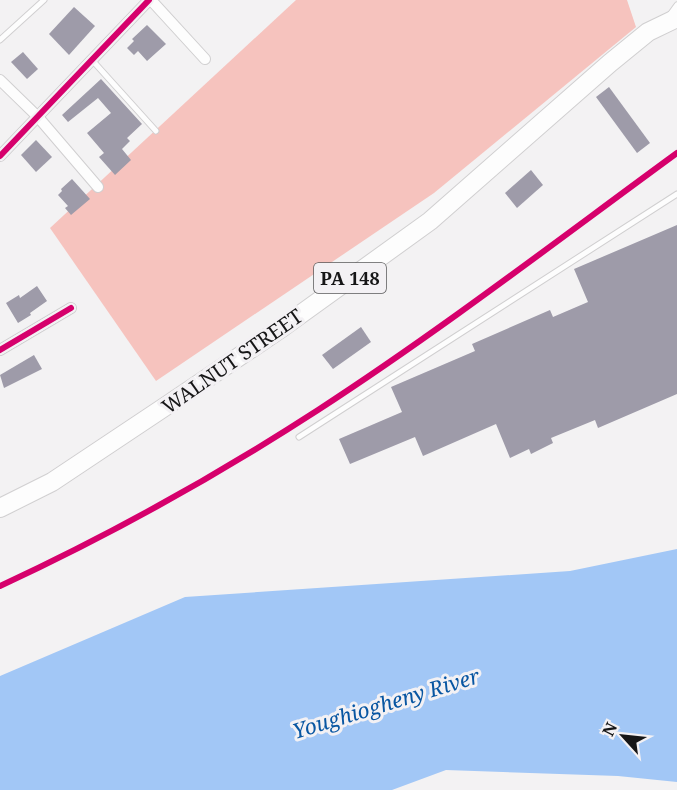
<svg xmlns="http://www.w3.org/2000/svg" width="677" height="790" font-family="'Noto Serif',serif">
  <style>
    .forest { fill: #f6c3be }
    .water { fill: #a2c7f6 }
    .building { fill: #9e9ba9 }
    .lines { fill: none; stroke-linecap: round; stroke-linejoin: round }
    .lane-casing { stroke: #d0cfd0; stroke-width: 7 }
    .street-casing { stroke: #d0cfd0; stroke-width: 12 }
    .primary-casing { stroke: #d0cfd0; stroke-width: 20 }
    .lane { stroke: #fdfdfd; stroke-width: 5 }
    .street { stroke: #fdfdfd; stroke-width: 10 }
    .primary { stroke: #fdfdfd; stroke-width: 18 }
    .cycleway-casing { stroke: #f3f1f4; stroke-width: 10 }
    .cycleway { stroke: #d6006c; stroke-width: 6 }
    .labels { text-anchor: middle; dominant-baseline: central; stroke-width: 6; stroke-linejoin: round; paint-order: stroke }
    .shield { fill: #f3f1f4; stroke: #585859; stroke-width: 1.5 }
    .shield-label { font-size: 18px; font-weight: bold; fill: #161617 }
    .street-label { font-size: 20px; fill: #161617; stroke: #f3f1f4 }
    .water-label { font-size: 21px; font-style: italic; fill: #0856a2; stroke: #f3f1f4 }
  </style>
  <rect width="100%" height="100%" fill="#f3f2f3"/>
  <path class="forest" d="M296 0H627L636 27 434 193 156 381 50 228Z"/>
  <path class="water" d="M677 549V782L618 776 446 770 392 790H0V676L185 597 570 571Z"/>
  <g class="building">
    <path d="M74 7 95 26 69 55 49 34Z"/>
    <path d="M147 25 166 44 147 61 138 51 134 55 127 48 134 41 132 39Z"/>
    <path d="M23 52 38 69 27 79 11 62Z"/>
    <path d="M101 79 142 124 127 138 130 141 122 149 131 160 115 175 99 157 104 153 87 133 111 113 98 98 68 122 62 115Z"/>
    <path d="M609 87 650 143 637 153 596 97Z"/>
    <path d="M36 140 52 157 36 172 21 155Z"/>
    <path d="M531 170 543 185 517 208 505 193Z"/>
    <path d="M72 179 90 199 71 215 65 208 68 206 58 195 62 191 61 189Z"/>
    <path d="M677 225V394L598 428 595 420 551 438 553 443 531 454 529 449 510 458 496 424 423 456 415 437 350 464 339 439 402 412 391 387 475 351 472 344 550 310 553 317 588 302 574 269Z"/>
    <path d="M37 286 47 301 30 313 31 315 18 323 6 303 19 295 20 298Z"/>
    <path d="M361 327 371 342 333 369 322 355Z"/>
    <path d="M34 355 42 369 4 388 0 375Z"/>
  </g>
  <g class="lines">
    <defs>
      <g id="lane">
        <path d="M669 16 677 5"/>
        <path d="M0 40 44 0"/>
        <path d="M92 60 156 131"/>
        <path d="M299 437 677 194"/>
      </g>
      <g id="street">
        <path d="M151 0 205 59"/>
        <path d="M0 80 38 117 98 187"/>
        <path d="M0 156 149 0"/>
        <path d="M0 350 71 308"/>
      </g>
      <path id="primary" d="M0 508 52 482 169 404 283 327 430 221 610 63 648 32 677 18"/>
    </defs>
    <use href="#lane" class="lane-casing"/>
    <use href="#street" class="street-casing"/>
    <use href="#primary" class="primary-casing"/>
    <use href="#lane" class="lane"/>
    <use href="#street" class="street"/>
    <use href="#primary" class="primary"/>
    <defs>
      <g id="cycleway">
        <path d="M0 156 149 0"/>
        <path d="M0 350 71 308"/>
        <path d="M0 586C110 535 216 476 318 410 441 330 558 240 677 153"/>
      </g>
    </defs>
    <use href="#cycleway" class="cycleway-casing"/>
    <use href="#cycleway" class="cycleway"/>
  </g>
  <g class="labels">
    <rect class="shield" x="314" y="263" width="72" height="30" rx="4.5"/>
    <g class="shield-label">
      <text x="350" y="278">PA 148</text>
    </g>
    <g class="street-label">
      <text transform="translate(232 361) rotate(-35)">WALNUT STREET</text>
    </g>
    <g class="water-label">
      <text transform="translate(386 703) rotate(-17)">Youghiogheny River</text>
    </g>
  </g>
  <g transform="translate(623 736) rotate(297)" stroke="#f3f1f4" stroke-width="4.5" paint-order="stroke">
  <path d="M0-4.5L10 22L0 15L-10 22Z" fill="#161617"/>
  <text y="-9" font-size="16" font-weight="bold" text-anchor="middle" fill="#161617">N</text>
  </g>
</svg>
